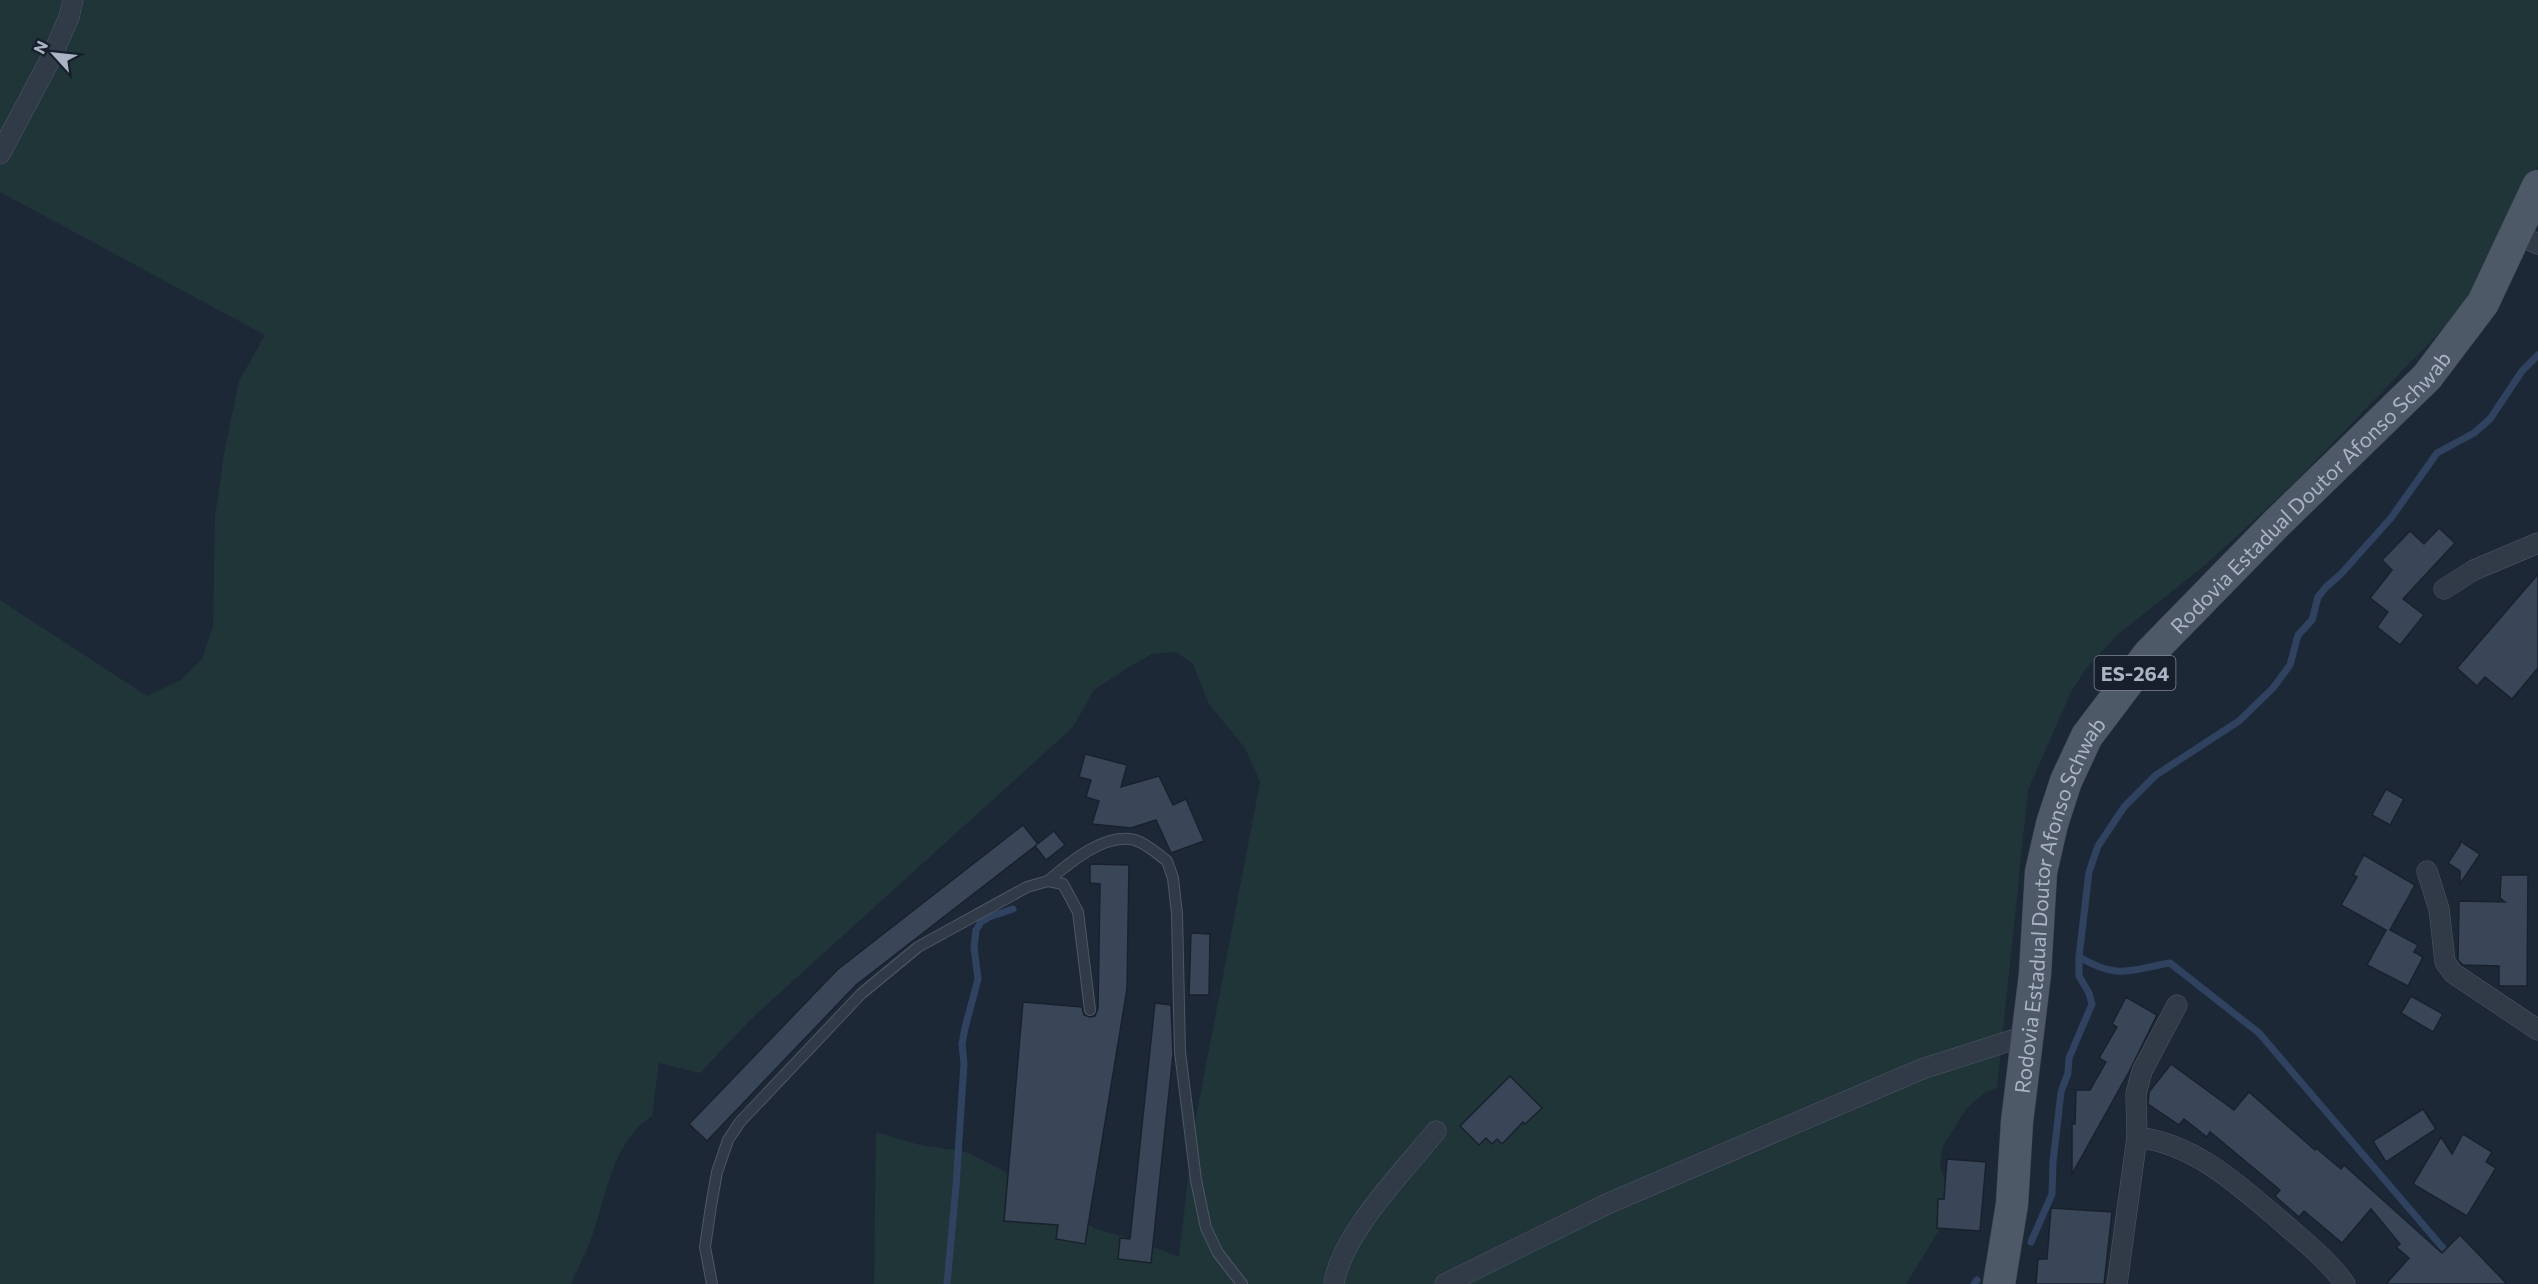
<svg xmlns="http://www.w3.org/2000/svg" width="2538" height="1284" font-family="Commissioner,sans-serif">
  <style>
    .green { fill: #1f3538 }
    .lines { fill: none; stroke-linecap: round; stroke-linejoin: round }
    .stream { stroke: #2f4360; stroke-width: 7 }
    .building { fill: #394658; stroke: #19212d; stroke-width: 1.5 }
    .service-casing { stroke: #4e5766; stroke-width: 12 }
    .minor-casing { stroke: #4e5766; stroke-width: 21 }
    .primary-casing { stroke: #3a4351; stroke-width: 33 }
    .service { stroke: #313a47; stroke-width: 10 }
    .minor { stroke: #313a47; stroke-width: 20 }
    .primary { stroke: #4e5968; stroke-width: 32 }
    .labels { text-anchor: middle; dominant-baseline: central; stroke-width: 4.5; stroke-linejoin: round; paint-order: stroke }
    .shield { fill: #171f2b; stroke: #7e8797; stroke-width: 1.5 }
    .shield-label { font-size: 20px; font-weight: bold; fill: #aab4c5 }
    .street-label { font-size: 21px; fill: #aab4c5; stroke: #171f2b }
  </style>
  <rect width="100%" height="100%" fill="#1d2837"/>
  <path class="green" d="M0 0H2538V166L2530 186 2463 308 2298 479 2251 523 2204 566 2117 635 2085 670 2071 692 2028 790 1997 1088 1984 1093 1966 1109 1943 1146 1940 1167 1946 1183 1949 1214 1906 1284H874L876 1132 920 1145 967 1152 1013 1176 1052 1204 1096 1229 1139 1241 1179 1257 1194 1128 1260 782 1245 748 1209 704 1193 664 1176 652 1152 654 1129 667 1094 690 1073 727 750 1020 700 1073 659 1063 652 1116C613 1141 607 1193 593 1233 588 1250 578 1267 571 1284H0V600L147 696 181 680 202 659 213 626 215 517 224 454 239 381 265 335 0 192Z"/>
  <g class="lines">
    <g class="stream">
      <path d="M2079 957C2119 980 2128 970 2170 963L2259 1033 2449 1255"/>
      <path d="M2031 1242 2052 1194 2053 1162 2061 1092 2068 1073 2069 1058 2092 1004 2089 993 2079 976V957L2089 872 2098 846 2124 807 2156 775 2239 721 2273 688 2290 665 2298 635 2312 620 2318 597 2326 587 2340 575 2391 518 2437 453 2474 433 2490 419 2522 371 2538 355"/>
      <path d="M947 1284 956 1186 964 1064 962 1044 965 1028 978 979 974 947 976 930 981 922 989 917 1013 909"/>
      <path d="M1974 1284 1977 1280"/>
    </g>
  </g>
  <g class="building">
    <path d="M2439 528 2455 543 2403 599 2424 615 2400 645 2377 627 2388 612 2370 598 2392 570 2382 560 2410 531 2424 544Z"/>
    <path d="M2538 574V668L2512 699 2485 677 2477 686 2457 668Z"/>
    <path d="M1085 754 1127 765 1121 787 1159 776 1173 805 1186 799 1204 841 1171 853 1156 820 1131 828 1092 824 1099 801 1086 797 1091 780 1079 777Z"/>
    <path d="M2386 789 2404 799 2390 825 2372 815Z"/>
    <path d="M1023 825 1038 844 856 985 707 1141 689 1124 837 970Z"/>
    <path d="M1054 831 1065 845 1046 860 1035 846Z"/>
    <path d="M2460 841 2480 854 2460 884V871L2448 863 2460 845Z"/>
    <path d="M2364 855 2415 885 2390 930 2418 945 2414 952 2423 957 2408 986 2367 965 2386 930 2341 905 2357 877 2353 875Z"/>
    <path d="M1090 864 1129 865 1127 989 1085 1244 1056 1239 1058 1225 1004 1221 1023 1002 1082 1007 1084 1015 1090 1017 1095 1016 1098 1008 1100 884 1090 883Z"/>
    <path d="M2501 875H2528L2527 986H2499V966L2463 965 2458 960 2459 901 2505 902 2500 898Z"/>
    <path d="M1191 933 1210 934 1209 995H1189Z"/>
    <path d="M2411 996 2443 1014 2433 1032 2401 1013Z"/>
    <path d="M2126 997 2157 1015 2130 1070 2072 1174V1124H2075L2076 1090H2090L2106 1062 2099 1058 2117 1027 2112 1024Z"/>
    <path d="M1155 1003 1171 1005 1173 1054 1151 1263 1118 1259 1120 1238 1130 1239Z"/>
    <path d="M2171 1064 2234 1110 2249 1092 2315 1150 2316 1148 2341 1169 2344 1165 2442 1253 2460 1235 2507 1284H2386L2409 1258 2396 1247 2400 1244 2371 1209 2342 1243 2304 1211 2299 1217 2275 1196 2280 1190 2210 1132 2207 1137 2184 1119 2179 1125 2148 1104 2149 1092Z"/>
    <path d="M1510 1076 1542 1108 1525 1124 1523 1122 1502 1144 1497 1139 1492 1144 1486 1138 1479 1145 1460 1126Z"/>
    <path d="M2423 1109 2436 1129 2386 1162 2373 1141Z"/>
    <path d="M2463 1134 2492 1152 2486 1162 2496 1168 2467 1216 2413 1184 2441 1137 2452 1154Z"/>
    <path d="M1947 1159 1986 1162 1980 1231 1937 1228 1938 1199H1944Z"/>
    <path d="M2051 1208 2112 1212 2104 1284H2036L2038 1259H2047Z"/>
  </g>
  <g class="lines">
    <defs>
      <g id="service">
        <path d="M1048 881C1069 863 1105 832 1135 840 1147 844 1158 854 1167 861L1173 878 1177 914 1180 1052 1196 1180 1206 1228 1218 1253 1242 1284"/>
        <path d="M712 1284 705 1247 711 1206 717 1172 728 1140 740 1122 861 994 918 947 1027 887 1048 881 1063 884 1078 912 1090 1010"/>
      </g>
      <g id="minor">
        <path d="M0 154 52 56 69 17 73 0"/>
        <path d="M2515 234 2538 244"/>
        <path d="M2444 589 2474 570 2538 543"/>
        <path d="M2427 871 2439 909 2445 962 2453 973 2538 1030"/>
        <path d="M2137 1137C2195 1144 2239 1185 2282 1222 2304 1241 2328 1260 2345 1284"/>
        <path d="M1334 1284C1341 1234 1404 1171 1436 1131"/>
        <path d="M1445 1284 1607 1204 1819 1113 1922 1069 2028 1035"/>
        <path d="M2117 1284 2137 1137 2136 1094 2142 1071 2177 1005"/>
      </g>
      <g id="primary">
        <path id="s1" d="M1999 1284 2012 1204 2017 1122 2035 974 2041 872 2052 824 2066 781 2087 736 2149 654 2276 524 2427 377 2483 303 2538 186"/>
      </g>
    </defs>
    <use href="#service" class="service-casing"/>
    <use href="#minor" class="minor-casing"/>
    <use href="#primary" class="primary-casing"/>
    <use href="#service" class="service"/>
    <use href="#minor" class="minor"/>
    <use href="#primary" class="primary"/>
  </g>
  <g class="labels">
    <rect class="shield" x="2094.5" y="656" width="81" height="34" rx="4.5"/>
    <g class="shield-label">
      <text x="2135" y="673">ES-264</text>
    </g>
    <g class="street-label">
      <text stroke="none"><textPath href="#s1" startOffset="890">Rodovia Estadual Doutor Afonso Schwab</textPath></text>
      <text stroke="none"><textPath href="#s1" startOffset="386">Rodovia Estadual Doutor Afonso Schwab</textPath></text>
    </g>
  </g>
  <g transform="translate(54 54) rotate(297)" stroke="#171f2b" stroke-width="4.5" paint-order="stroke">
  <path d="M0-4.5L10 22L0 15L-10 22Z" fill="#aab4c5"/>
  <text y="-9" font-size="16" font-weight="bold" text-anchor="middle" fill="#aab4c5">N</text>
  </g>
</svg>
